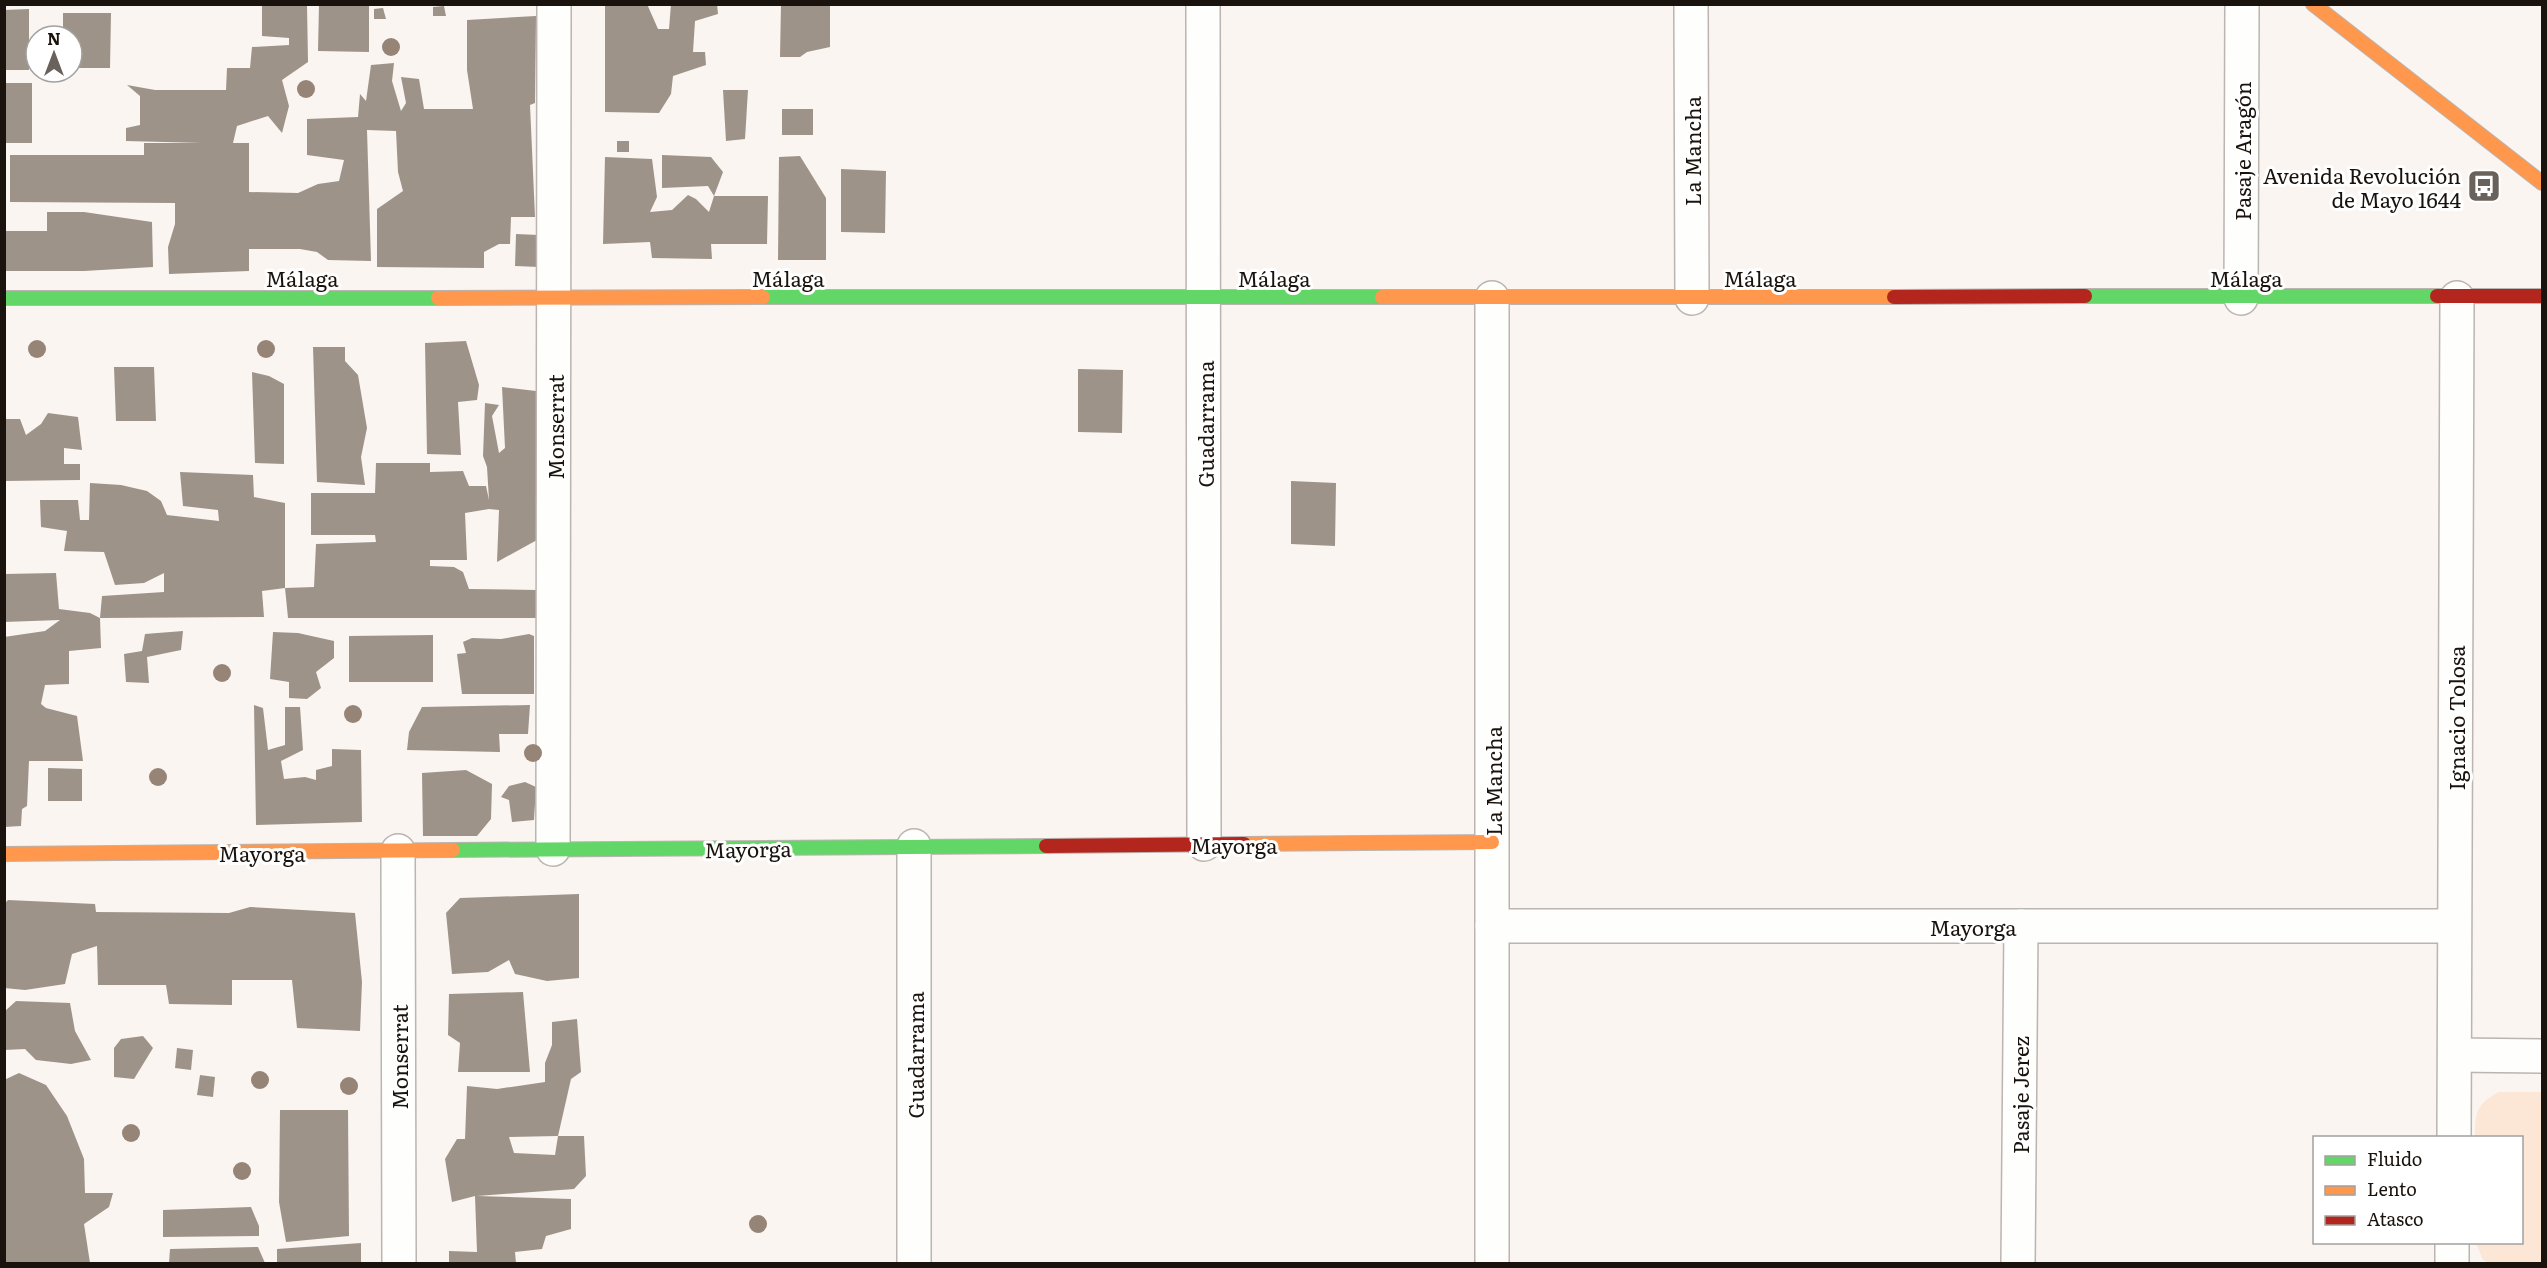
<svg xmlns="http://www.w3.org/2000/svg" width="2547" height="1268" font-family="Literata,serif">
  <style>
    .green { fill: #fce6d6 }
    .building { fill: #9e9389 }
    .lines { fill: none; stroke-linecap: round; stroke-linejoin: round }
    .street-casing { stroke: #bbb4b0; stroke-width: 36 }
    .fast-casing { stroke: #bbb4b0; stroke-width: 16 }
    .slow-casing { stroke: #bbb4b0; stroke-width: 16 }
    .jam-casing { stroke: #bbb4b0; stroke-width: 16 }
    .street { stroke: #fefefd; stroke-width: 33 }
    .fast { stroke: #63d668; stroke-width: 14 }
    .slow { stroke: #ff974d; stroke-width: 14 }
    .jam { stroke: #b3261e; stroke-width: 14 }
    .tree { fill: #968476 }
    .labels { text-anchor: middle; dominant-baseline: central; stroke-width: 6; stroke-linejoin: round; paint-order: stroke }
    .street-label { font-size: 21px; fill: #1a120c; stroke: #fff }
    .poi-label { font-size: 21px; fill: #1a120c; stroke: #fff; text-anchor: end }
  </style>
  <rect width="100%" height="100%" fill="#faf5f1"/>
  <path class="green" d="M2499 1092H2542V1263H2489L2483 1260 2476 1243 2522 1242V1138L2475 1137C2475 1113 2476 1104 2499 1092Z"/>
  <g class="building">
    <path d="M319 4H369V52L318 51Z"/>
    <path d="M605 4H647L658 29H669L671 4H717L718 14 695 21 693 52H705L706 65 673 76 671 94 659 113 605 112Z"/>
    <path d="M781 4H830V47L807 52 800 57H780Z"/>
    <path d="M262 5H307L308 62 282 80 289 106 282 133 268 116 237 126 233 143H249V192L298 193 318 184 339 181 344 160 307 155V119L358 117 360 94 366 101 371 65 394 63 392 81 401 111 406 103 401 77 419 79 424 109H473L467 70V20L536 16 535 103 530 105 535 217H511L510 244H499L484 252V268L377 267V209L403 191 398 172 396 131 367 130 371 261 328 260 317 252 300 249H249V271L169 274 168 247 175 224V203L10 202V155H144V143H202L126 141V128L140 125V96L127 85 155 90H226L227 68H250L252 47 289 45V38L262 36Z"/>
    <path d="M444 6 446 16H433V7Z"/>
    <path d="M383 8 386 19H374V9Z"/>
    <path d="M29 9V70H4V10Z"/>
    <path d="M63 13H111L110 68H72V36H63Z"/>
    <rect x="4" y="83" width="28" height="60"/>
    <path d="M723 90H748L745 139 726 141Z"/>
    <rect x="782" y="109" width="31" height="26"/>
    <rect x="617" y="141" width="12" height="11"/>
    <path d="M662 155 711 157 723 172 714 196H768L767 244H711L712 259 652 258 650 242 603 244 605 157 652 159 657 197 650 212 672 210 688 195 696 199 709 212 714 196 708 186 662 188Z"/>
    <path d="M800 156 826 198V260H778L779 157Z"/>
    <path d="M841 169 886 171 885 233 841 232Z"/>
    <path d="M47 212H84L152 222 153 267 84 271H4V231H47Z"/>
    <path d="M516 234 539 235V267L515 266Z"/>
    <path d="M466 341 479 385 477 400 458 402 461 455 427 454 425 343Z"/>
    <path d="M313 347H345V361L358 375 367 428 361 457 365 485 317 482Z"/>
    <path d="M114 367H154L156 421H116Z"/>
    <path d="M1078 369 1123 370 1122 433 1078 432Z"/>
    <path d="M252 372 269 376 284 384V464L255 463Z"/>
    <path d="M502 387 536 391 539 471 537 540 497 562 499 510 489 509 465 513 467 560H430V566L454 567 463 572 469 589 536 590V618H288L285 588 314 587 316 544 376 542 375 535H311V493H375L376 463H430V472L463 471 469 486H486L489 500 487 467 483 456 485 403 499 405 492 416 499 453 505 448Z"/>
    <path d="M48 413 78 417 82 450 64 448V464H80V480L4 481V419H20L26 435 41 424Z"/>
    <path d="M180 472 253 475 254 497 285 503V588L262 591 264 617 100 618 102 596 164 592V573L144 583 115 585 104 552 64 551 67 531 41 527 40 500H78L80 520H89L90 483 121 485 147 491 161 501 167 515 219 521 218 510 183 506Z"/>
    <path d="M1291 481 1336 483 1335 546 1291 544Z"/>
    <path d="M56 573 59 609 90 613 100 618 101 648 69 651V684L45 685 41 704 46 708 77 716 83 761H29L27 806 22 809 21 826 4 827V637L45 631 60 620 4 622V574Z"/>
    <path d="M183 631 181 650 147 657 149 683 126 682 124 654 142 651 145 634Z"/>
    <path d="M273 632 298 633 334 641V658L316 672 321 688 307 699 289 698V682L270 679Z"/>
    <path d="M529 634 534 636V694H462L457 654 466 653 463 642 472 638 501 639Z"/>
    <path d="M433 635V682H349V636Z"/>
    <path d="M254 705 263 708 268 750 285 745V707H300L303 750 281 761 284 779 305 777 316 780V770L332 766V749L361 750 362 822 256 825Z"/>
    <path d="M530 705 528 734H499L500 752 407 750 409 732 422 707Z"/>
    <path d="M48 768 82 769V801H48Z"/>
    <path d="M466 770 492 784 491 819 477 836H423L422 773Z"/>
    <path d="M525 782 536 787 534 820 512 822 509 800 501 797 509 786Z"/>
    <path d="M579 894V978L547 981 515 974 509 960 488 972 452 974 446 913 460 898Z"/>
    <path d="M8 900 95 904 96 912 229 913 250 907 355 913 362 982 360 1031 297 1028 292 980H232V1005L169 1004 166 985H98L97 946 72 954 65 984 25 990 4 988V904Z"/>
    <path d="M523 992 530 1072H458L460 1043 448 1035 449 994Z"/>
    <path d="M16 1001 70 1003 75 1031 91 1060 71 1064 36 1060 25 1049 4 1050V1012Z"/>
    <path d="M577 1019 581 1072 571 1079 558 1136 509 1137 514 1153 555 1155 558 1136H584L586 1176 574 1189 477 1196 571 1199V1229L546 1236 542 1249 515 1252 516 1263H449V1251L477 1252 475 1196 452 1202 445 1159 457 1139H465L467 1086 497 1089 545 1082V1063L552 1045V1022Z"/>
    <path d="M143 1036 153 1048 134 1079 114 1077V1048L121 1039Z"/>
    <path d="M177 1048 193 1050 191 1070 175 1068Z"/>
    <path d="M19 1073 46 1085 67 1116 84 1159 85 1193H113L109 1207 84 1224 90 1263H4V1080Z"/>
    <path d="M200 1075 215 1077 213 1097 197 1095Z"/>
    <path d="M280 1110H348L349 1236 286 1242 279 1202Z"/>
    <path d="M251 1207 259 1226V1236L163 1237V1210Z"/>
    <path d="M361 1243V1263H277V1249Z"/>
    <path d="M258 1247 265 1263H169L170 1249Z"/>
  </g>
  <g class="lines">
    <defs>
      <g id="street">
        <path d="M1203 4 1204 844"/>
        <path d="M1691 4 1692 298"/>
        <path d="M1492 298V1264"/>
        <path d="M2241 298 2242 4"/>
        <path d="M914 846V1264"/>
        <path d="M553 849 554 4"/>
        <path d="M398 851 399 1264"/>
        <path d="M1492 926H2454"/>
        <path d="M2455 1055 2542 1056"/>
        <path d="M2454 1138 2457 298"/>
        <path d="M2018 1264 2021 926"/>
        <path d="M2452 1264V1242"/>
      </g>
      <g id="fast">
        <path d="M2085 296H2437"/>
        <path d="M763 297H1382"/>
        <path d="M4 298H438"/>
        <path d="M453 850 1046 846"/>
      </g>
      <g id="slow">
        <path d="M2313 4 2542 183"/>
        <path d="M1382 297H1894"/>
        <path d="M438 298 763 297"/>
        <path d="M1244 844 1492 842"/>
        <path d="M4 854 453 850"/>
      </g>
      <g id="jam">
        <path d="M2437 296H2542"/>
        <path d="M1894 297 2085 296"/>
        <path d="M1046 846 1244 844"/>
      </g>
    </defs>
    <use href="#street" class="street-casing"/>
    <use href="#fast" class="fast-casing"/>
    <use href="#slow" class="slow-casing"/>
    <use href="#jam" class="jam-casing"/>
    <use href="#street" class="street"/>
    <use href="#fast" class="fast"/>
    <use href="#slow" class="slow"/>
    <use href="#jam" class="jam"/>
  </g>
  <g class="tree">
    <circle cx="391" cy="47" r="9"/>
    <circle cx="306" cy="89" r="9"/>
    <circle cx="37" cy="349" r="9"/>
    <circle cx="266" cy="349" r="9"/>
    <circle cx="222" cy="673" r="9"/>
    <circle cx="353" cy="714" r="9"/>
    <circle cx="533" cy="753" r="9"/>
    <circle cx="158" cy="777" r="9"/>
    <circle cx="260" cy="1080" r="9"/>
    <circle cx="349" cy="1086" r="9"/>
    <circle cx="131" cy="1133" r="9"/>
    <circle cx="242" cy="1171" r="9"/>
    <circle cx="758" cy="1224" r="9"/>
  </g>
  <defs>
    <symbol id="bus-square" viewBox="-11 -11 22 22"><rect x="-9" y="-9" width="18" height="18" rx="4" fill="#68615c" stroke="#fff"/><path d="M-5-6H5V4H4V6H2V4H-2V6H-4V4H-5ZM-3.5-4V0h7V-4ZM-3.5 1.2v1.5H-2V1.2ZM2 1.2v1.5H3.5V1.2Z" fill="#fff"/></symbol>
  </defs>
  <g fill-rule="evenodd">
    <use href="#bus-square" x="2465" y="167" width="38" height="38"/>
  </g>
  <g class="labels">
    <g class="street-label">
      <text transform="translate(1691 151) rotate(-90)">La Mancha</text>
      <text transform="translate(2241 151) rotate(-90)">Pasaje Aragón</text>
      <text x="302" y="277">Málaga</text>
      <text x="788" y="277">Málaga</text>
      <text x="1274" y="277">Málaga</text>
      <text x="1760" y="277">Málaga</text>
      <text x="2246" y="277">Málaga</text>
      <text transform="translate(1204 424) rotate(-90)">Guadarrama</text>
      <text transform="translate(554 427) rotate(-90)">Monserrat</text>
      <text transform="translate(2455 718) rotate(-90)">Ignacio Tolosa</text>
      <text transform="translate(1492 781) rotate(-90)">La Mancha</text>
      <text x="1234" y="844">Mayorga</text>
      <text transform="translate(748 848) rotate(-1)">Mayorga</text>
      <text x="262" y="852">Mayorga</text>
      <text x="1973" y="926">Mayorga</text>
      <text transform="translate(914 1055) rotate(-90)">Guadarrama</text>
      <text transform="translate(398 1057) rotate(-90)">Monserrat</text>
      <text transform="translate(2019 1095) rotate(-90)">Pasaje Jerez</text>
    </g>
    <g class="poi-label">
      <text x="2461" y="174">Avenida Revolución<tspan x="2461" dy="24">de Mayo 1644</tspan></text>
    </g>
  </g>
  <rect width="2547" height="1268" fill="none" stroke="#1a120c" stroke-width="12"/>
  <rect x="2313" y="1136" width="210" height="108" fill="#ffffff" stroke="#a3a09e" stroke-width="1.5"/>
  <rect x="2325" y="1156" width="30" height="9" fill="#63d668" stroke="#a3a09e" stroke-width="1.5"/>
  <text x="2367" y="1166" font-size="18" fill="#1a120c">Fluido</text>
  <rect x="2325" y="1186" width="30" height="9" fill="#ff974d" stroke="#a3a09e" stroke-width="1.5"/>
  <text x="2367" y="1196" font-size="18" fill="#1a120c">Lento</text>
  <rect x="2325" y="1216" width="30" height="9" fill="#b3261e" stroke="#a3a09e" stroke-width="1.5"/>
  <text x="2367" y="1226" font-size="18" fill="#1a120c">Atasco</text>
  <g transform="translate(54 54)"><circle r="28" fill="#ffffff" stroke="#a3a09e" stroke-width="1.5"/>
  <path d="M0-4.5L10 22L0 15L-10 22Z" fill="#68615c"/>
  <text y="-9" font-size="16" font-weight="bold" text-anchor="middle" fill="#1a120c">N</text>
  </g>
</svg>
